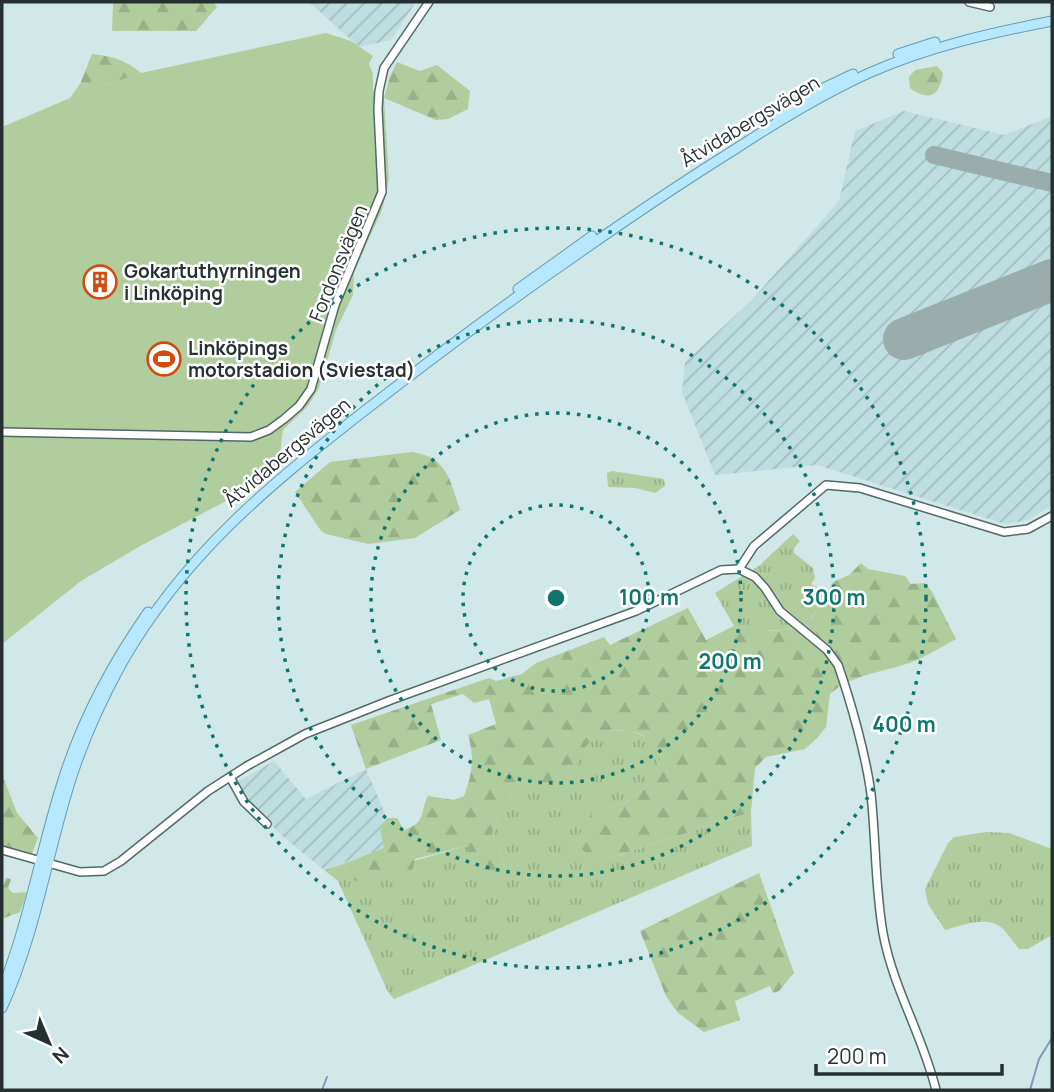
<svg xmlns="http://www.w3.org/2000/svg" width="1054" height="1092" font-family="Manrope,sans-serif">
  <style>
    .industrial { fill: url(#industrial-furrows) }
    .grass { fill: url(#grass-tufts) }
    .forest { fill: url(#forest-firs) }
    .green { fill: #b0cd9e }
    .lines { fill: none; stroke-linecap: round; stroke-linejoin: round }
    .stream { stroke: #8098bb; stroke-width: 2 }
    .taxiway { stroke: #9aacac; stroke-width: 18 }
    .runway { stroke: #9aacac; stroke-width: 42 }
    .minor-casing { stroke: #546868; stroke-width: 10 }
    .major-casing { stroke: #679db5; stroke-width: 11 }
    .minor { stroke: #fff; stroke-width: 7 }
    .major { stroke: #b8e8fd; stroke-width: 9 }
    .ring { fill: none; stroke: #0f766e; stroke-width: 3.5; stroke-dasharray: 3.5 7 }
    .labels { text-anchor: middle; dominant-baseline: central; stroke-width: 5; stroke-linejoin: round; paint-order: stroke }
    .street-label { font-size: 19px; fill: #273030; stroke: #fff }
    .poi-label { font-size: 19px; font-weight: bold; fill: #273030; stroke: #fff; text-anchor: start }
    .centre { fill: #0f766e; stroke: #fff; stroke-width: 3.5 }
    .ring-label { font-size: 21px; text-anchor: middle; font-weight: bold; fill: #0f766e; stroke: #fff; stroke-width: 5; stroke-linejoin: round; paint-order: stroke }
  </style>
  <defs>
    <pattern id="industrial-furrows" width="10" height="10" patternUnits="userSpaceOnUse" patternTransform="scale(1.75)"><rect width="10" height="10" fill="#bdddde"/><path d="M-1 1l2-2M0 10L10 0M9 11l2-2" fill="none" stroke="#a2bebf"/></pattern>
    <pattern id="grass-tufts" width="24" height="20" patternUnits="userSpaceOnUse" patternTransform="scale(1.75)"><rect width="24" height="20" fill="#b0cd9e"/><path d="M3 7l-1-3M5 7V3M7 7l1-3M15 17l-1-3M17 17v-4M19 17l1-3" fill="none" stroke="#97b088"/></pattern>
    <pattern id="forest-firs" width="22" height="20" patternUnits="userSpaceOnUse" patternTransform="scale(1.75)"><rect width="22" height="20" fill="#b0cd9e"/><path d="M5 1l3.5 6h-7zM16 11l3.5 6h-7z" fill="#97b088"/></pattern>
  </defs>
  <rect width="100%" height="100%" fill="#d1e8e8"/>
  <g class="industrial">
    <path d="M309 2H416L391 40 359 47Z"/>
    <path d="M904 111 1004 135 1052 116V505L1029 520 1005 524 817 465 715 475 682 392 685 362 751 301 839 201 855 131Z"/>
    <path d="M274 761 306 799 366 769 387 818 380 830 385 848 324 870 281 835 248 800 237 782Z"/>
  </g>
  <g class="grass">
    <path d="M612 471 664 479 665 486 655 493 635 488 608 487 607 473Z"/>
    <path d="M793 534 800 541 794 548V553L813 568 815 578 811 584 826 592C822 600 818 611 811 617 789 637 761 630 734 626L715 593 760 565Z"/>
    <path d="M602 730 630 731 651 739 661 756 653 781 626 803 593 811 598 862 751 812 752 846 394 999 388 992 338 881 324 870 343 864 348 878 361 876 466 846 505 868 492 833 499 814 510 800 517 782H535L573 765 587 743Z"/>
    <path d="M986 832 1009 833 1052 849V935L1028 949H1019C1014 943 1010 937 1005 931 989 914 965 925 945 930L928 904 925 889 948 843 954 837Z"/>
  </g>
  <g class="forest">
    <path d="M113 2H213L217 7 196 31H112Z"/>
    <path d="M92 54C113 56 125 60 141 73L70 98 80 84Z"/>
    <path d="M397 62 420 71 437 65 470 91 468 109 448 119 436 120 384 98 390 76Z"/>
    <path d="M937 66 943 73C940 96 929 102 910 88L909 77 915 70Z"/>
    <path d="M412 452C448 457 450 481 460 510L415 538 368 544 326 534 321 531 295 492 330 462Z"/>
    <path d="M861 563 868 569 905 576 911 584 925 583 932 592 956 639C941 647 927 656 912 662 885 672 852 674 830 694L826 727 818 737 805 749 766 757 755 768 751 812 598 862 574 843 593 811 626 803 653 781 661 756C645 728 632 731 602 730 583 747 574 759 572 785L556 794 542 795 535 782H517L510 800 499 814 492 833 505 868 480 879 466 846 415 859 412 869 376 882 369 874 361 876 357 881 348 878 343 864 384 848 380 830 387 818H397L404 830C427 822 419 813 428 796L454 800 464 796C472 774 475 759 468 735L496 724 489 699 474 703 463 694 431 704 441 740 366 769 351 725 489 678 496 681 522 674 536 663 604 637 610 645 688 608 706 640 734 626 772 631 791 629 813 616 833 582 849 575Z"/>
    <path d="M2 774 17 813 38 838 31 856 2 845Z"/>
    <path d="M759 873 794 973 779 991 773 993 770 986 735 1001 740 1020 704 1032 677 1012 666 996 640 931Z"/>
    <path d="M6 878 11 879 8 888 13 893 27 892 20 912 2 919V888Z"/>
  </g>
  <path class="green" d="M326 33 351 41 373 56 369 64 373 74V90L384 98 389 179 382 210 354 272 353 295 336 330 319 388 308 406 283 430 279 461 255 486 142 545 81 581 2 644V127L70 98 141 73Z"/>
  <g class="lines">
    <g class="stream">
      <path d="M322 1090 327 1077"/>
      <path d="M1030 1090 1039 1059 1052 1038"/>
    </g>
    <path class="taxiway" d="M934 155 1052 183"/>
    <path class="runway" d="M904 339 1052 280"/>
    <defs>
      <g id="minor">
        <path d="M969 2 990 7"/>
        <path d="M2 432 251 437 269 430 284 419 299 406 311 389 335 305 382 192 378 109 379 91 384 68 429 2"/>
        <path d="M739 569 754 546 826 485 860 488 1004 532 1028 529 1052 516"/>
        <path d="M230 777 244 802 267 824"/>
        <path d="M2 850 80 872 104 871 121 861 208 791 247 766 305 734 391 700 636 611 721 570 739 569 755 577 765 588 780 611 827 650 838 665C851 702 866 756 871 794 876 841 875 887 883 933 893 988 923 1036 936 1090"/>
      </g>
      <g id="major">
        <path d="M898 54 935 42"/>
        <path d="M776 116 815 92 853 74"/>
        <path d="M518 289 592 236"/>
        <path d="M2 989C29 922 40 852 62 783 81 721 111 665 148 612"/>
        <path d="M2 1008C34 938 46 862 68 789 81 745 100 703 122 663 184 555 267 487 363 412 431 359 501 307 572 258 626 220 681 183 737 148 780 120 823 94 869 73 928 47 990 33 1052 21"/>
      </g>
    </defs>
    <use href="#minor" class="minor-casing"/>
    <use href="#major" class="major-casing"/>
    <use href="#minor" class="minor"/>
    <use href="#major" class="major"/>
  </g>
  <g class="ring">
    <circle cx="556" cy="598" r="93"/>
    <circle cx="556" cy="598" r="185"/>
    <circle cx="556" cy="598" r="278"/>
    <circle cx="556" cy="598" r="370"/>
  </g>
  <defs>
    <symbol id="building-ring" viewBox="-11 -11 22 22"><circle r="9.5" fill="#fff" stroke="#d14b0f" stroke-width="1.5"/><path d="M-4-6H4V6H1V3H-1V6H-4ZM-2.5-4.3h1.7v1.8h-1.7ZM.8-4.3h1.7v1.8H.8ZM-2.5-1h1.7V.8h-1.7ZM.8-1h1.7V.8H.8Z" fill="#d14b0f"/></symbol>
    <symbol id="stadium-ring" viewBox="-11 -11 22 22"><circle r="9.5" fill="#fff" stroke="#d14b0f" stroke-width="1.5"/><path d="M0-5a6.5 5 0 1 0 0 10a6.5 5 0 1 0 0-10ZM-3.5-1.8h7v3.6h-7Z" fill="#d14b0f"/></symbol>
  </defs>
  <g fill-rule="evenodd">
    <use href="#building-ring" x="81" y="263" width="38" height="38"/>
    <use href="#stadium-ring" x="145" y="340" width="38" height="38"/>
  </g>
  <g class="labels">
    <g class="street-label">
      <text transform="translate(750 121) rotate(-31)">Åtvidabergsvägen</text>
      <text transform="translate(338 263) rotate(-68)">Fordonsvägen</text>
      <text transform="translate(287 452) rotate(-40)">Åtvidabergsvägen</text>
    </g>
    <g class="poi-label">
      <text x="124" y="271">Gokartuthyrningen<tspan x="124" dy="22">i Linköping</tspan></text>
      <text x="188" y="348">Linköpings<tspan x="188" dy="22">motorstadion (Sviestad)</tspan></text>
    </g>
  </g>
  <circle cx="556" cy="598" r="10" class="centre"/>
  <g class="ring-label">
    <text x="649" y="605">100 m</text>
    <text x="834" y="605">300 m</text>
    <text x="730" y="669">200 m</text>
    <text x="904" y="732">400 m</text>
  </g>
  <rect width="1054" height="1092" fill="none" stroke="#273030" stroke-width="7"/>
  <g transform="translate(49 1043) rotate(136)" stroke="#ffffff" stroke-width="5" paint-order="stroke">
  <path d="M0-5L12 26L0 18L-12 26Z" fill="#273030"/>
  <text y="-10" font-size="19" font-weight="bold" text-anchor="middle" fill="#273030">N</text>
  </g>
  <path d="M816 1064v10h186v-10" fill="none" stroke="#273030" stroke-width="3.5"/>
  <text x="827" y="1064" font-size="21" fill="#273030" stroke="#ffffff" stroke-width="5" paint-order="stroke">200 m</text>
</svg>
